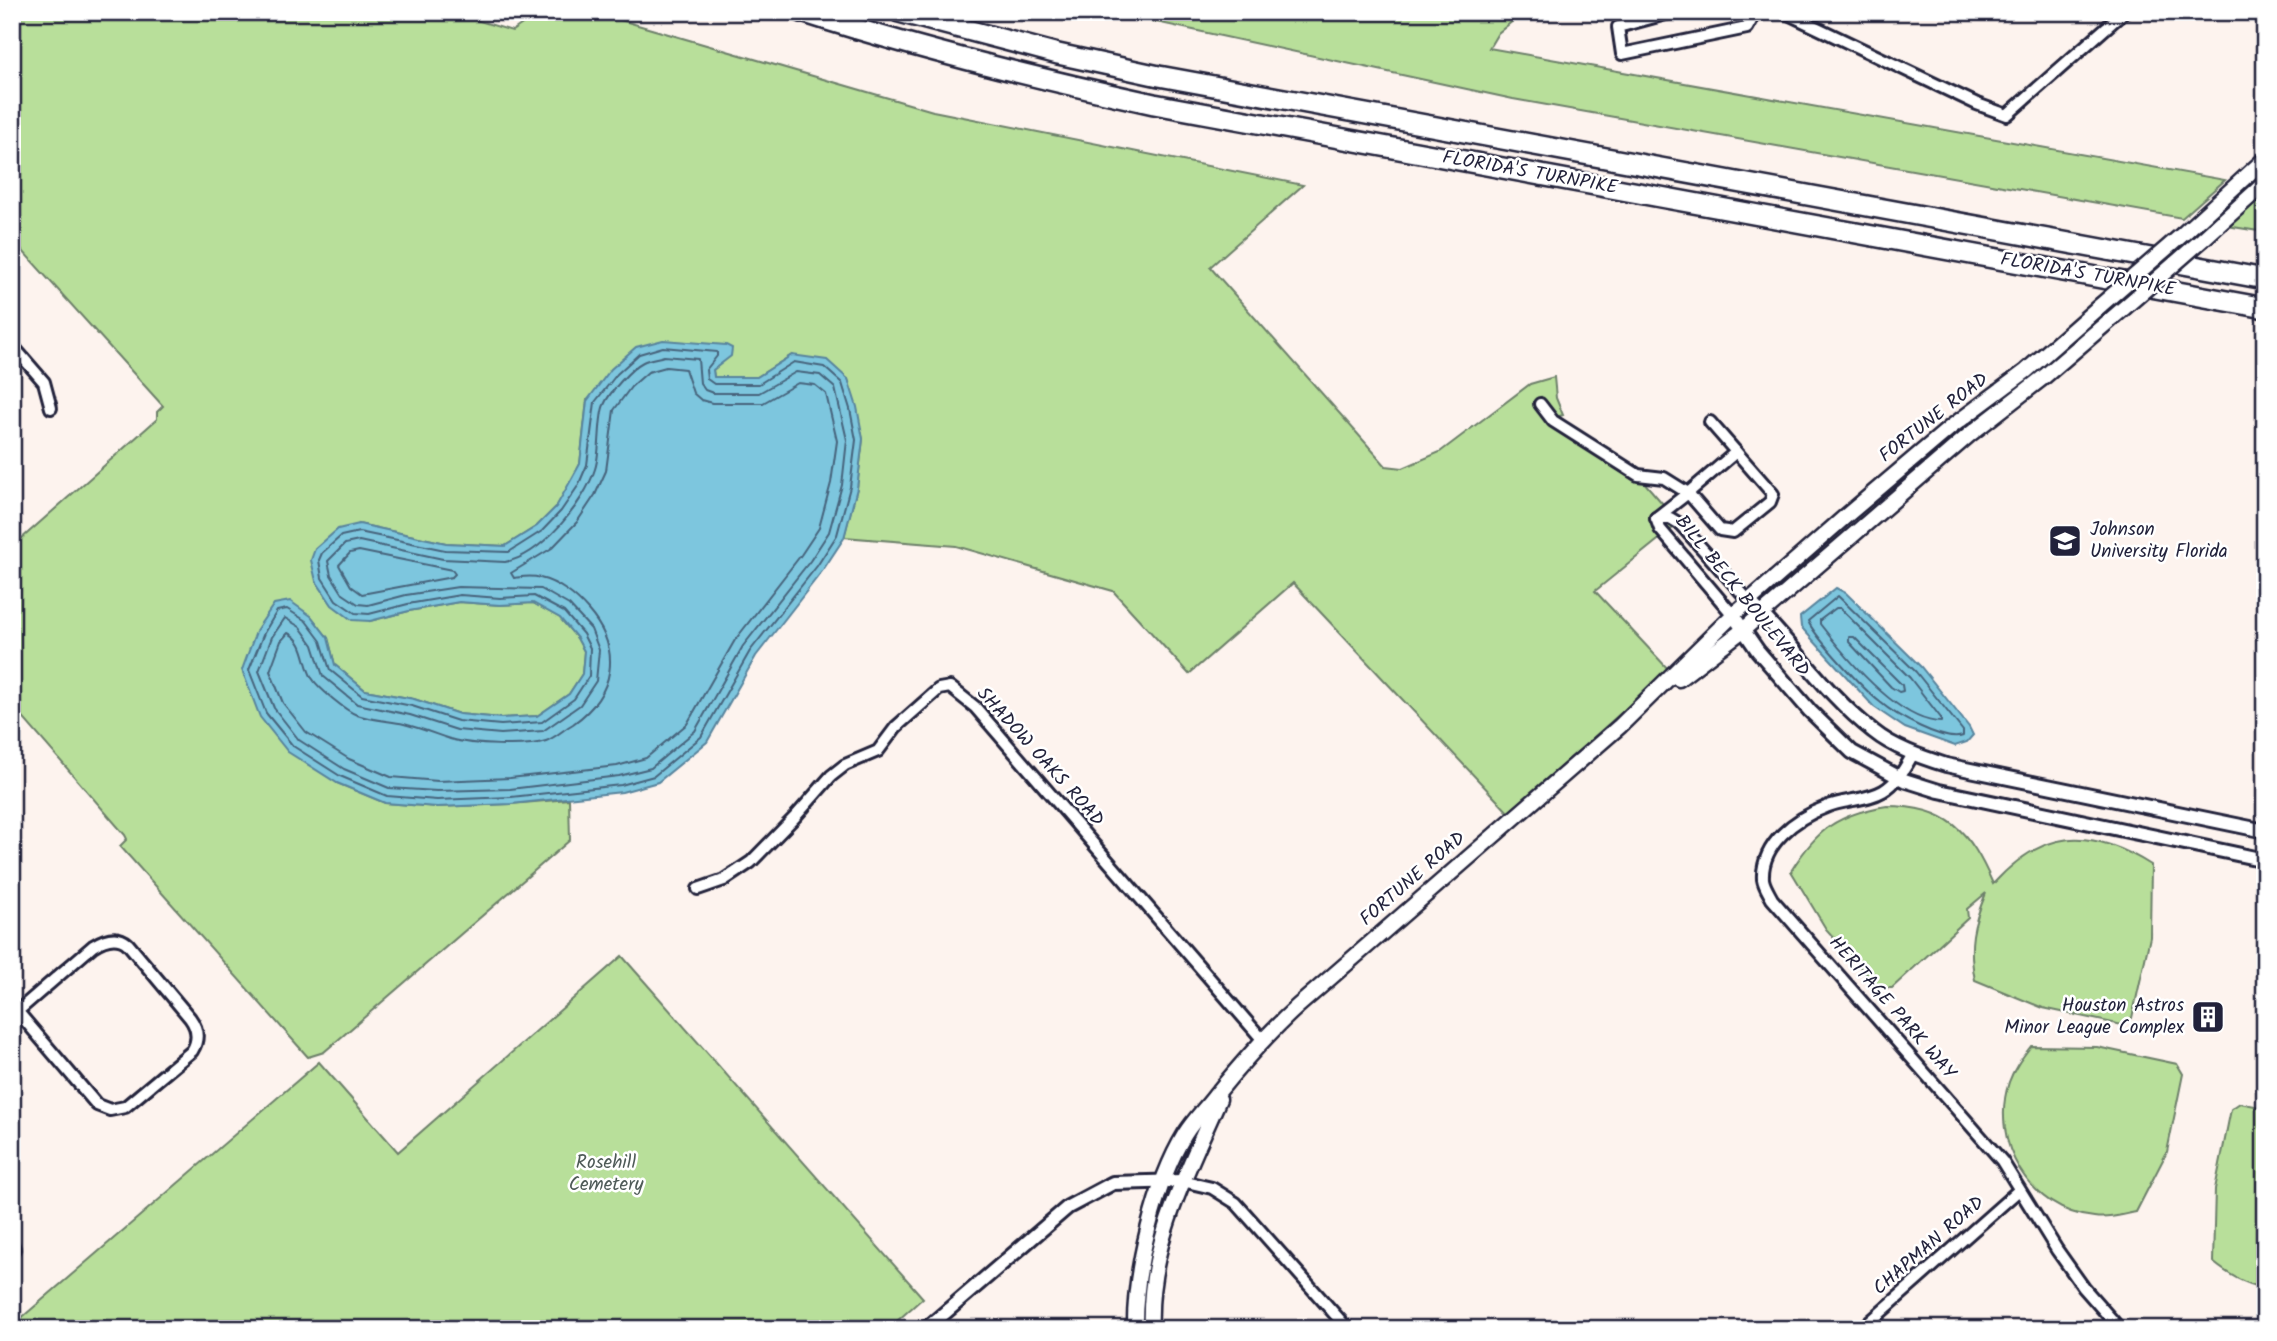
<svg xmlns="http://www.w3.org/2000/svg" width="2277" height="1341" font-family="Kalam,sans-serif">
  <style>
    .green { fill: #b8df9a; stroke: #6d806a; stroke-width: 2 }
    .water { fill: #7dc6de; stroke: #59849d; stroke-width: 2 }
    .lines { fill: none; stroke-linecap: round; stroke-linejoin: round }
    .shore { stroke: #46647c; stroke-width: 2 }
    .minor-casing { stroke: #22223b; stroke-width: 16 }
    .tertiary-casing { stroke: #22223b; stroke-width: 18 }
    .secondary-casing { stroke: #22223b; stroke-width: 19 }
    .motorway-casing { stroke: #22223b; stroke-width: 24 }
    .minor { stroke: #fff; stroke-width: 10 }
    .tertiary { stroke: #fff; stroke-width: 12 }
    .secondary { stroke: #fff; stroke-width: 14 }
    .motorway { stroke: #fff; stroke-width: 19 }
    .secondary-bridge-casing { stroke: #22223b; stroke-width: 19; stroke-linecap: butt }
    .secondary-bridge { stroke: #fff; stroke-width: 14 }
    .labels { text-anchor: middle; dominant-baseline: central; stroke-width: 5; stroke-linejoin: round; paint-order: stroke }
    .street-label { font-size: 19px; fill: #22223b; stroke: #fff }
    .poi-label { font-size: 19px; fill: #22223b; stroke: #fff; text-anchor: start }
    .park-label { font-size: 19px; fill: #4f5b58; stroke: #fff }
  </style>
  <rect width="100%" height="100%" fill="#fdf3ee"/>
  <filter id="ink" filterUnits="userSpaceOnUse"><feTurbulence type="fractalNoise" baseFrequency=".0143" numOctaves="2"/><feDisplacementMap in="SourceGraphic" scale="14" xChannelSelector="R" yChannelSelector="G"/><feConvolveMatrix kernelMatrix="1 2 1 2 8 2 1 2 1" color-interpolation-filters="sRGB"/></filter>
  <g filter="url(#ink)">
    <g class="green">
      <path d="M12 12H450L512 31 540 12H593L933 111 1303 185 1210 267 1386 466 1403 468 1440 452 1530 384 1554 377 1556 398 1563 415 1556 417 1541 397 1533 403 1550 425 1633 480 1643 481 1663 504 1649 517 1656 525 1671 513 1679 523 1595 591 1669 670 1509 813 1293 583 1189 674 1113 591 956 546 844 537 857 488 863 439 848 379 792 355 757 377H714L713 370 725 359 587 400 580 464 572 482 556 507 537 526 505 546 446 543 359 524 370 621 409 611 459 602 500 605 533 603 560 618 577 638 584 651 582 674 569 694 537 716 501 718 459 714 414 699 365 690 335 665 328 638 311 616 337 783 385 803 437 807 511 804 569 799 570 840 324 1052 308 1057 120 846 127 839 125 835 12 705V547L157 419V412L163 406 12 239Z"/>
      <path d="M1110 12H1524L1498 33 1489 48 2225 180 2182 218 1513 99Z"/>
      <path d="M2265 191V232L2227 226Z"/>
      <path d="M1887 806C1948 806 1970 831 1993 884 2043 829 2089 826 2151 865L2150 937 2132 1018 2122 1025 2043 1008 1975 980C1968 945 1973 924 1986 893L1967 909 1968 918 1892 988H1879L1826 929 1791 871C1817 829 1838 814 1887 806Z"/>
      <path d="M622 956 923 1298 888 1329H12V1326L319 1062 398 1152Z"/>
      <path d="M2031 1046 2097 1047 2177 1064 2183 1074 2167 1152 2136 1212C2122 1215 2108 1219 2094 1217 2030 1211 1989 1142 2009 1082 2014 1068 2022 1058 2031 1046Z"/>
      <path d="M2240 1103 2265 1108V1288C2244 1284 2229 1275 2213 1262L2215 1189 2231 1109Z"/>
    </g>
    <g class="water">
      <path d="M663 340 726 345 732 348 731 356 713 370 714 377H757L792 355 827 360 848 379 857 407 863 439 857 488 844 538 823 570 756 656 707 742 658 782 622 792 511 804 437 807 385 803 337 783 288 752 260 717 242 670 257 629 274 604 290 601 311 616 328 638 335 665 365 690 414 699 459 714 501 718 537 716 569 694 582 674 584 651 577 638 560 618 533 603 500 605 459 602 409 611 370 621 352 620 332 605 316 581 311 560 315 549 338 529 359 524 446 543 505 546 537 526 556 507 580 464 587 401 611 369 636 347Z"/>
      <path d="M1836 588 1846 593 1921 667 1969 727 1973 735 1967 742 1955 746 1905 728 1874 707 1801 627 1800 617Z"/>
    </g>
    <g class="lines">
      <g class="shore">
        <path d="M663 347 717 352V356L706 370 707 379 714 384H759L794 362 824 367 842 383 850 409 856 440 850 487 837 535 817 566 750 651 701 737 654 776 621 785 511 797 437 800 387 796 340 776 293 746 266 713 249 670 264 633 277 611 287 609 306 621 321 641 330 670 362 696 412 706 458 721 501 725 542 722 574 699 589 676 590 648 583 634 564 612 534 596 500 598 460 595 408 604 369 614 355 613 336 600 322 578 319 560 322 553 341 536 359 532 445 550 509 552 542 531 561 511 578 486 587 465 595 402 617 374 639 354Z"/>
        <path d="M664 356 698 359 700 383 705 390 713 393H759L796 372 820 375 835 388 847 440 842 485 829 532 810 561 743 646 695 731 651 768 619 776 510 789 437 791 389 788 344 769 299 740 274 708 259 671 272 637 285 618 300 627 313 645 323 676 357 704 410 715 457 730 501 734 543 731 580 705 596 681 599 650 591 629 569 605 541 589 458 587 406 595 368 605 358 604 343 594 331 575 328 561 345 544 359 541 443 559 505 562C541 556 585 502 595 469 601 452 598 417 604 405 609 393 631 368 643 362 649 359 658 358 664 356Z"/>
        <path d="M666 367 685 369 693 393 701 400 712 403H763L798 383 815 385 826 394 837 441 831 483 819 528 801 555 735 640 687 724 646 758 617 766 510 778 438 781 391 777 349 759 306 732 283 703 270 671 281 641 288 633C306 641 303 663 312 678 318 688 346 711 357 715 372 720 389 721 404 724 420 728 435 734 450 739 471 745 526 748 546 741 555 738 564 729 573 724 615 694 623 650 588 610 576 596 558 582 540 578 532 575 522 577 514 578L511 573 552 548 577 522 595 495 606 471 614 410 631 387 648 372Z"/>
        <path d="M359 551 452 570 455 574 452 577 362 594 351 586 339 565 350 553Z"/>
        <path d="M1838 596 1916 672 1963 731V736C1944 743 1895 715 1880 702 1864 690 1815 637 1808 621Z"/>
        <path d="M1836 608H1840L1910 678 1941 718V722C1899 722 1844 655 1820 624V620Z"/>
        <path d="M1849 637H1854L1902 685 1903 691 1899 692 1891 687 1849 642Z"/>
      </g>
      <defs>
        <g id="minor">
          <path d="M1673 12 1618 27 1622 54 1747 28 1756 12"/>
          <path d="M1784 12 1977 104 2007 115 2124 12"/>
          <path d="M12 345 44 382 51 408"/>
          <path d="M1540 404 1553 421 1638 475 1664 478 1688 493 1736 452"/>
          <path d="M1656 518 1688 493 1720 530 1733 532 1770 502 1773 494 1710 422"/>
          <path d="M1656 518H1670L1680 524 1749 601"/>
          <path d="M1656 518 1660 529 1733 615"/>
          <path d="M1913 754C1905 768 1897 783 1883 791 1866 801 1844 799 1826 807 1796 818 1761 844 1763 879 1764 886 1769 893 1772 899L2002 1161 2057 1250 2084 1288 2120 1329"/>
          <path d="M698 889 724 880 751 862 795 817 831 776 845 765 878 751 896 727 939 689 950 687 975 707 1262 1039"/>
          <path d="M12 1016 93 946C104 939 117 934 128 944L190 1018C198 1029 199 1040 192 1051L125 1107 110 1110 97 1105 18 1012"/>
          <path d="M1182 1181 1212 1188 1236 1203 1348 1329"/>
          <path d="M12 1243 14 1249 12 1253"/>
          <path d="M1862 1329 2019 1190"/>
        </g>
        <g id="tertiary">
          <path d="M1749 601C1792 642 1825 694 1873 731 1894 748 1921 757 1946 765L2265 831"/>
          <path d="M1733 615 1758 651 1810 711 1852 752 1904 780 1939 791 2265 860"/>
          <path d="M926 1329 1068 1207 1113 1183 1182 1181"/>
        </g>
        <g id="secondary">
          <path d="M2183 234 2265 159"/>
          <path d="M2203 239 2265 183"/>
          <path d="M1679 679 1743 630 1969 435 2045 376 2124 308"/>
          <path d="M1135 1329C1134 1271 1155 1183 1185 1134 1193 1121 1205 1109 1215 1096 1241 1064 1267 1034 1298 1006L1620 726 1733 615 1846 516 1951 427 2026 371 2101 305"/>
          <path d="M1151 1329C1147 1246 1187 1173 1219 1099"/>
        </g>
        <g id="motorway">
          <path d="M802 12C917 49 1035 78 1154 104L2265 308"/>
          <path d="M899 12 1058 54 1159 76 2265 279"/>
        </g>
      </defs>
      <use href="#minor" class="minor-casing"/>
      <use href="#tertiary" class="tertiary-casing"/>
      <use href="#secondary" class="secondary-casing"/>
      <use href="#motorway" class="motorway-casing"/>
      <use href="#minor" class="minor"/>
      <use href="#tertiary" class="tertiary"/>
      <use href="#secondary" class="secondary"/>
      <use href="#motorway" class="motorway"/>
      <defs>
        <g id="secondary-bridge">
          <path d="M2101 305 2183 234"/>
          <path d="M2124 308 2203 239"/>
        </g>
      </defs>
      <use href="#secondary-bridge" class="secondary-bridge-casing"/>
      <use href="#secondary-bridge" class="secondary-bridge"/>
    </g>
  </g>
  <defs>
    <symbol id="university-square" viewBox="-11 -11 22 22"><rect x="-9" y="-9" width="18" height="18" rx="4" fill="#22223b" stroke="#fff"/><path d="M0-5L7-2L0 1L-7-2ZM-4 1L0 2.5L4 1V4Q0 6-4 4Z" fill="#fff"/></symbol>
    <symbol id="building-square" viewBox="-11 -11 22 22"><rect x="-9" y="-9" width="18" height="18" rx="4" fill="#22223b" stroke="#fff"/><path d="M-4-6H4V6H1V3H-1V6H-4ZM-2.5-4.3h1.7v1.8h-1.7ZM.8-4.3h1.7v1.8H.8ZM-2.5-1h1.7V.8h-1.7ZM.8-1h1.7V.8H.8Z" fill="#fff"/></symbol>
  </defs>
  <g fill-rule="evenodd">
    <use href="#university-square" x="2046" y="522" width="38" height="38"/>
    <use href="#building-square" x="2189" y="998" width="38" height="38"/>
  </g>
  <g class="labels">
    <g class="street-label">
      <text transform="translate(1530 173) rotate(10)">FLORIDA'S TURNPIKE</text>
      <text transform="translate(2088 275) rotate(10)">FLORIDA'S TURNPIKE</text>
      <text transform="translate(1934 418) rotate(-38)">FORTUNE ROAD</text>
      <text transform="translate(1742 596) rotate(51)">BILL BECK BOULEVARD</text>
      <text transform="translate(1040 757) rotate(48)">SHADOW OAKS ROAD</text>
      <text transform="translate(1413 879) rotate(-41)">FORTUNE ROAD</text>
      <text transform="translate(1892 1008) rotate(49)">HERITAGE PARK WAY</text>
      <text transform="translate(1929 1246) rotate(-41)">CHAPMAN ROAD</text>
    </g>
    <g class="poi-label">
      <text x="2090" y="530">Johnson<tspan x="2090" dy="22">University Florida</tspan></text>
      <text x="2184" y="1006" text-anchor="end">Houston Astros<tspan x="2184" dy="22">Minor League Complex</tspan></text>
    </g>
    <g class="park-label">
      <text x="606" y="1163">Rosehill<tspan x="606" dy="22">Cemetery</tspan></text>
    </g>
  </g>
  <rect width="2277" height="1341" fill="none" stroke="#fff" stroke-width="42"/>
  <rect x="21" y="21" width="2235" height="1299" fill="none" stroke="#22223b" stroke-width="2.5" filter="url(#ink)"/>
</svg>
